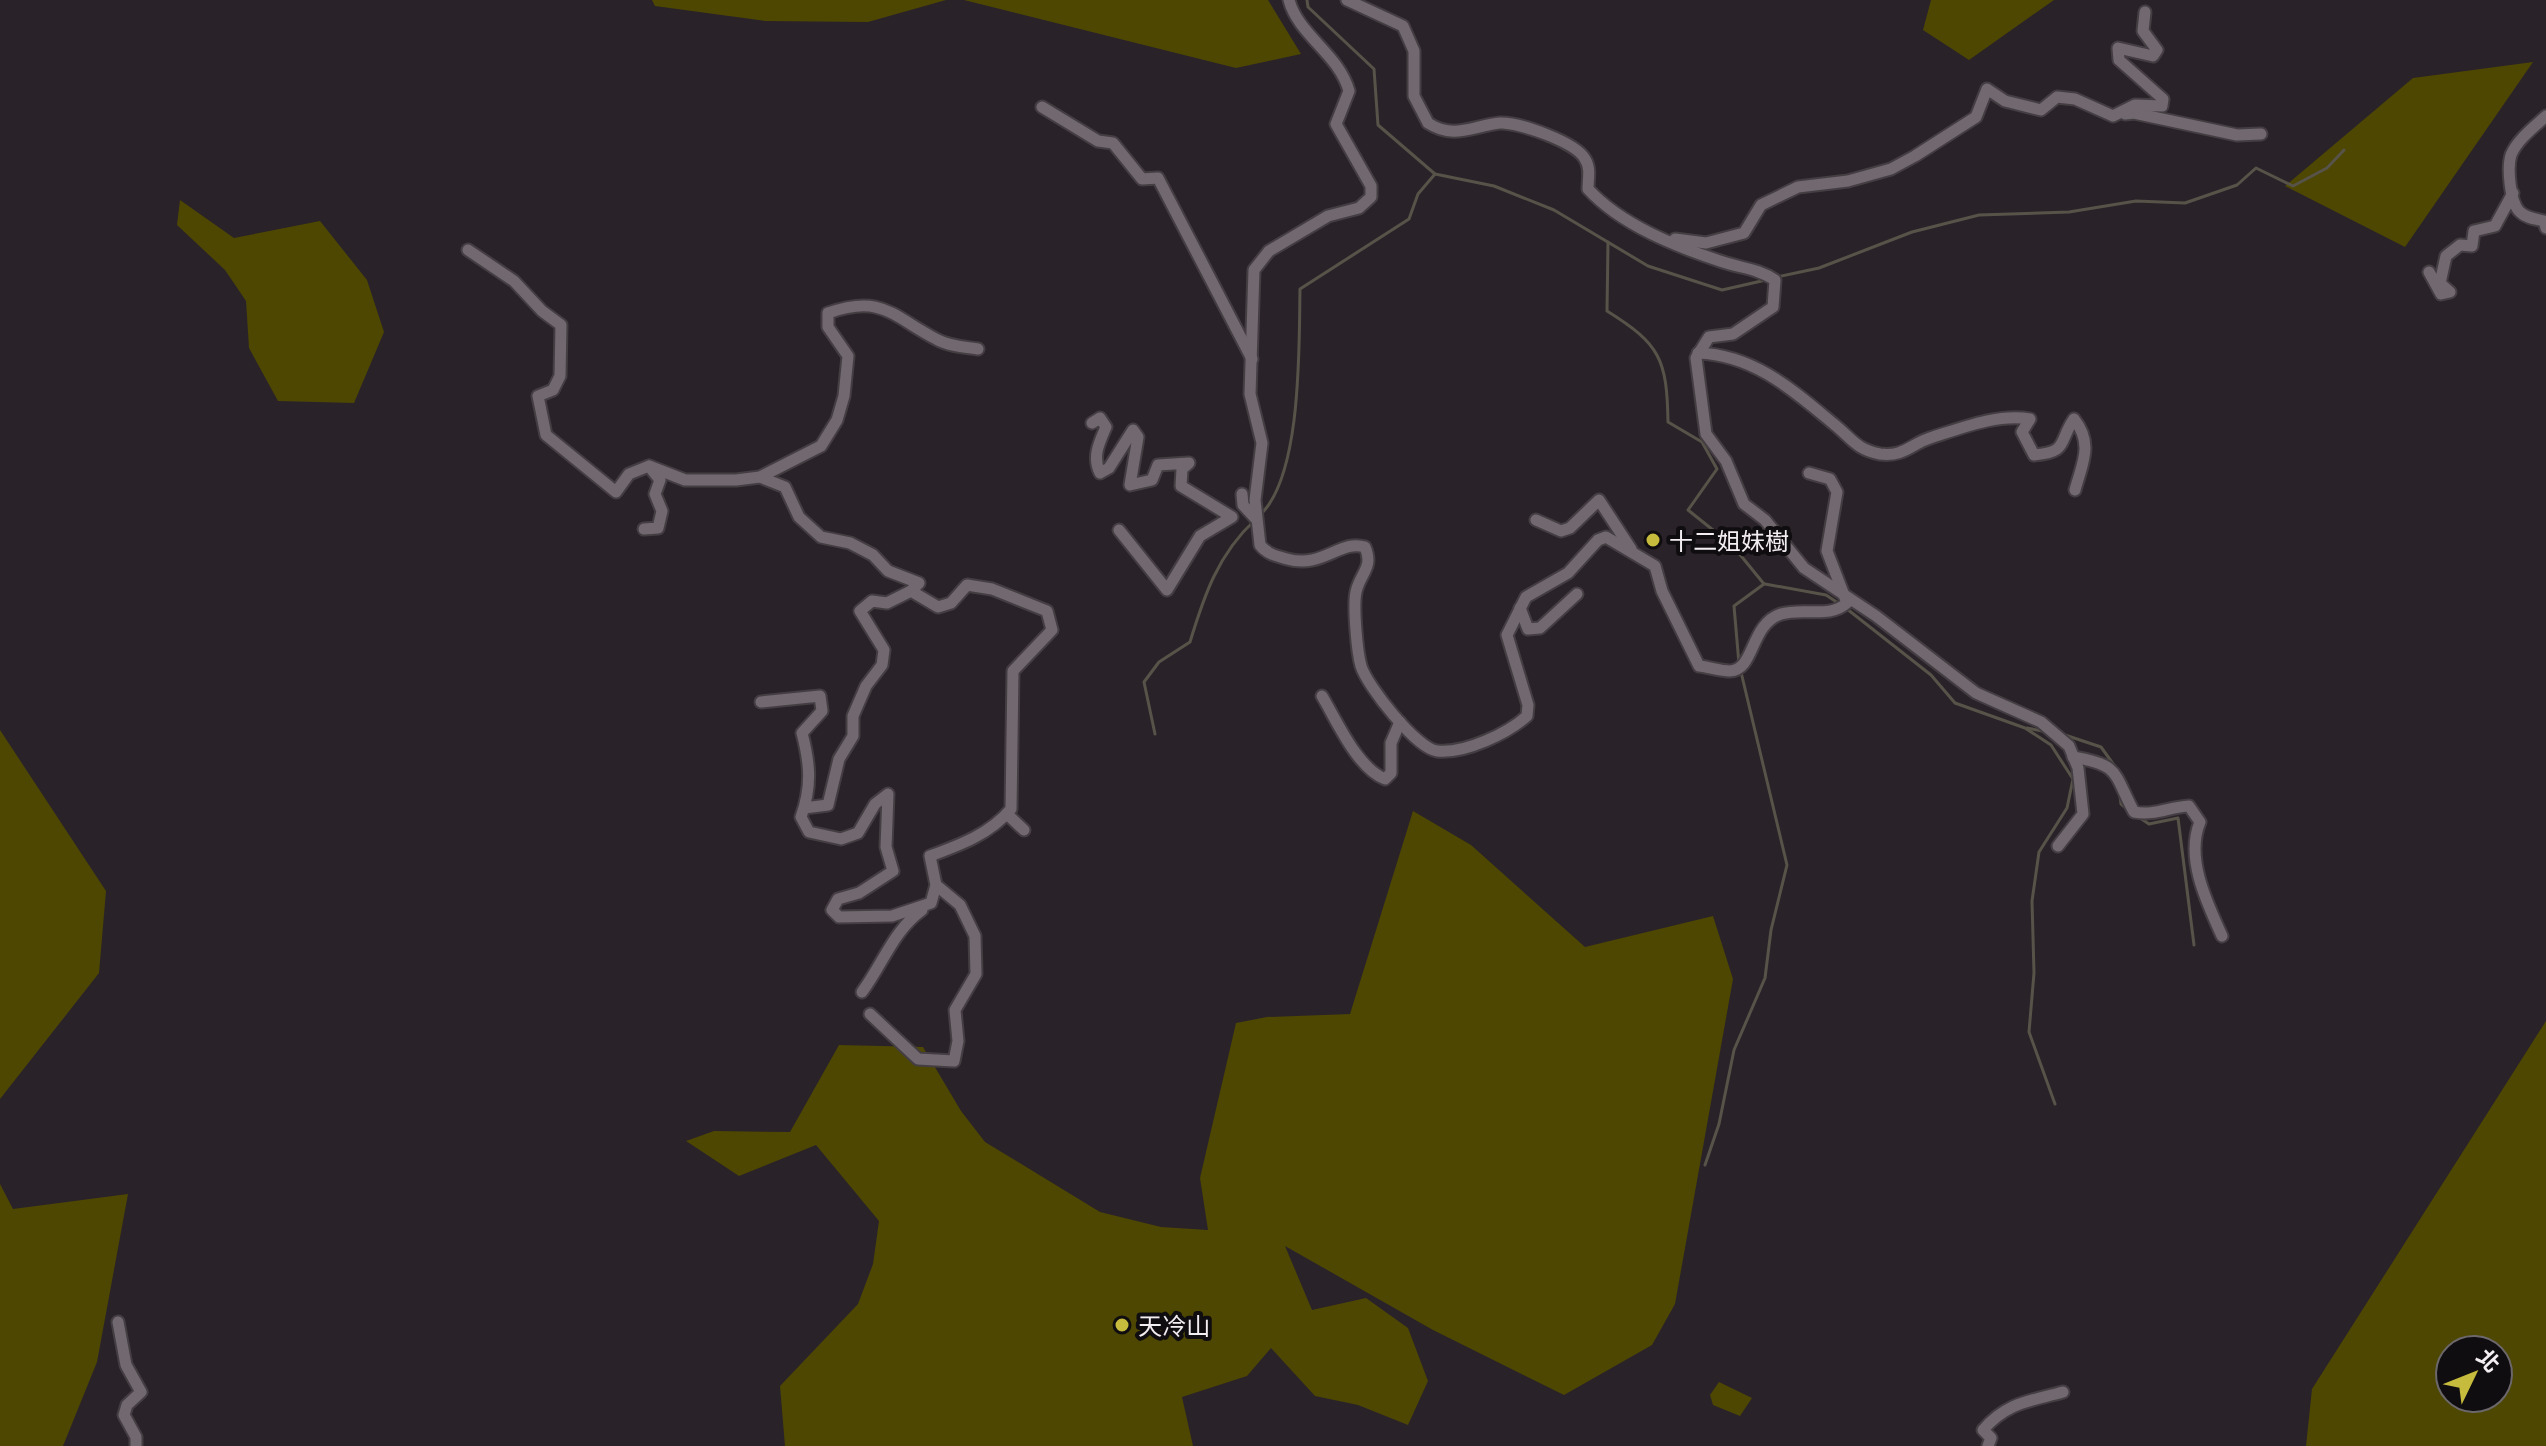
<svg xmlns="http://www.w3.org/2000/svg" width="2546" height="1446" font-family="'Playfair Display','Noto Sans TC',serif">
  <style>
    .green { fill: #4d4702; fill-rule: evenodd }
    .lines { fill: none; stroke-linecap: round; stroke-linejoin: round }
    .stream { stroke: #575349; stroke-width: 3 }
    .minor-casing { stroke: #443e43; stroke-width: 15 }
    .minor { stroke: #726870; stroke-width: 11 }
    .poi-dot { fill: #c6bb3c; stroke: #100d10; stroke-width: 3 }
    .labels { text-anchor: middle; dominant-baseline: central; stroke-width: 8; stroke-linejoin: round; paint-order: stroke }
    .poi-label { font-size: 24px; fill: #f3eef2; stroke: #100d10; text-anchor: start }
  </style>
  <rect width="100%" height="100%" fill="#2a2229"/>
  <g class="green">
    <path d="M652 0H946L868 22 765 21 655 6Z"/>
    <path d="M964 0H1268L1301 54 1236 68Z"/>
    <path d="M1931 0H2054L1969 60 1923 30Z"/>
    <path d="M2533 62 2405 247 2285 186 2413 78Z"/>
    <path d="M180 200 234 238 320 221 367 280 384 332 354 403 278 401 249 348 246 301 225 270 177 225Z"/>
    <path d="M0 730 106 891 99 973 0 1099Z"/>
    <path d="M1413 811 1471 845 1585 947 1713 916 1733 979 1675 1304 1652 1345 1564 1395 1433 1330 1285 1246 1312 1310 1366 1298 1408 1328 1428 1381 1408 1425 1358 1405 1315 1396 1271 1348 1247 1376 1182 1397 1193 1446H785L780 1386 858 1304 873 1264 879 1221 816 1145 739 1176 686 1141 714 1131 790 1132 839 1045 923 1047 961 1111 985 1142 1100 1212 1161 1227 1208 1230 1200 1178 1236 1023 1267 1017 1350 1014Z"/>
    <path d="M2546 1021V1446H2306L2312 1389ZM2450 1350H2498V1398H2450Z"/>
    <path d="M0 1184 13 1209 128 1194 97 1362 63 1446H0Z"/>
    <path d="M1719 1382 1752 1398 1740 1416 1713 1405 1710 1395Z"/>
  </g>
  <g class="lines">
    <g class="stream">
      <path d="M1307 0 1308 7 1374 69 1378 125 1435 174 1494 186 1554 210 1648 266 1722 290 1766 280"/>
      <path d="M1608 242 1607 311C1660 344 1667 359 1668 422L1702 442 1717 469 1688 510 1733 546 1764 584 1734 606 1739 664"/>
      <path d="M1777 277 1819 268 1912 232 1979 215 2069 212 2136 201 2185 203 2237 185 2256 168 2293 186 2327 168 2344 150"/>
      <path d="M1260 515C1302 476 1299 345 1300 289L1409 219 1418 194 1435 174"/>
      <path d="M1765 584 1826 595 1841 605"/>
      <path d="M1847 609 1931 675 1955 703 2025 728 2051 745 2073 779 2067 808 2039 852 2032 901 2034 973 2029 1032 2055 1104"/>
      <path d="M2027 728 2047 732"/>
      <path d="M1155 734 1144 682 1159 662 1190 642C1204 596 1218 554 1255 520"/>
      <path d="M2062 734 2101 747 2119 772"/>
      <path d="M2120 796 2121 804 2127 809"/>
      <path d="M2140 818 2149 824 2178 818 2194 945"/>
      <path d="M1705 1165 1719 1124 1734 1050 1765 978 1771 930 1787 865 1741 672"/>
    </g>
    <defs>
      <g id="minor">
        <path d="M1289 0C1298 35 1339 54 1349 91L1336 124 1371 186V197L1359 208 1328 216 1269 251 1254 270 1250 394 1262 443 1255 500 1260 545C1267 554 1276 556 1287 559 1323 569 1340 539 1365 547 1374 568 1360 573 1356 592 1353 606 1357 652 1361 666 1367 686 1417 749 1437 751 1465 754 1508 733 1527 716L1528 705 1507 635 1526 597 1568 573 1598 540 1606 537 1655 566 1662 591 1699 666C1709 667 1720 671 1730 671 1755 670 1750 624 1781 614 1804 607 1829 619 1847 603L1827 551 1837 492 1830 479 1809 473"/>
        <path d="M1347 0 1403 26 1414 51V96L1428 123C1454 140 1472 126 1500 123 1518 122 1576 142 1585 159 1591 168 1588 179 1588 189 1621 225 1677 247 1723 262 1741 268 1759 269 1775 280L1773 307 1733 334 1709 337 1696 358 1706 434 1726 461 1744 504 1765 520 1804 568 1876 616 1976 693 2041 722 2069 746 2078 768 2083 814 2058 846"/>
        <path d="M1042 107 1098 141 1113 143 1142 179 1158 178 1252 359"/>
        <path d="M2125 114 2134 113 2237 135 2261 134"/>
        <path d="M2546 116C2534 127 2517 140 2511 155 2507 168 2510 203 2520 212 2526 218 2536 219 2544 221L2546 228"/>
        <path d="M1675 239 1706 243 1744 233 1761 205 1798 187 1848 181 1891 169 1915 156 1976 117 1987 89 2005 101 2041 110 2057 97 2075 99 2113 116 2135 105 2162 106 2163 99 2119 60 2118 48 2153 56 2157 50 2143 31 2145 12"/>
        <path d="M468 250 514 281 542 311 561 325 560 376 553 390 538 396 546 435 616 492 629 474 649 466 685 480H736L760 477 821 446 837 420 844 396 848 356 828 327V313C882 294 892 316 936 339 948 346 964 347 978 349"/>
        <path d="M2429 272 2441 294 2450 292 2440 283 2446 256 2460 245 2472 246 2474 231 2495 226 2513 193"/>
        <path d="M1698 353C1755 355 1794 391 1835 425 1851 438 1857 450 1880 454 1904 457 1911 444 1930 438 1961 428 1999 413 2030 419L2022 432 2034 455C2069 452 2058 442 2074 419 2094 444 2082 464 2075 490"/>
        <path d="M1092 423 1100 418 1106 427C1099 443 1092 457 1100 473L1109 468 1133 430 1138 437 1130 485 1152 480 1158 465 1189 463 1182 469 1181 486 1232 517 1200 536 1167 590 1119 530"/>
        <path d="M760 477 785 487 799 517 821 537 850 543 873 555 888 571 919 583 911 591"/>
        <path d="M1242 494 1243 505 1256 519"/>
        <path d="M1536 520 1561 531 1570 528 1599 500 1631 549"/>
        <path d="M644 529 658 528 662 511 655 494 660 480 649 466"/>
        <path d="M1520 608 1528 629 1540 628 1577 594"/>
        <path d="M1322 696C1337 721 1357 768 1385 779L1391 773V743L1400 722"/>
        <path d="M761 702 820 696 822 711 802 733C810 764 812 786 801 817L809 832 841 839 858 833 875 804 888 794 886 847 893 871 859 893 838 899 832 910 839 917 892 916 931 903 936 885 930 856C960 845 990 834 1011 809L1013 671 1052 630 1047 611 992 589 967 585 951 603 938 607 911 591 887 603 872 601 860 611 884 650 882 665 866 686 853 716V736L839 759 828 805 804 808"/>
        <path d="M2073 757C2121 765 2113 773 2134 812 2154 816 2169 807 2189 806L2200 822C2185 858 2207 903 2222 936"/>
        <path d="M1007 814 1024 830"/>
        <path d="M862 992C883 964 893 931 922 910"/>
        <path d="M870 1014 918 1059 954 1061 958 1041 955 1010 976 974 975 936 960 905 936 885"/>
        <path d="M118 1322 126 1365 141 1392 127 1405 124 1415 136 1437V1446"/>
        <path d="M1988 1446 1991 1438 1983 1430C2007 1402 2031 1401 2063 1392"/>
      </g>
    </defs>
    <use href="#minor" class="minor-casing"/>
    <use href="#minor" class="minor"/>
  </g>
  <g class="poi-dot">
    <circle cx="1653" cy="540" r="8"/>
    <circle cx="1122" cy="1325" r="8"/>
  </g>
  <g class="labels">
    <g class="poi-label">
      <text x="1669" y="540">十二姐妹樹</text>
      <text x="1138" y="1325">天冷山</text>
    </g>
  </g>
  <g transform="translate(2474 1374) rotate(47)"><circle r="38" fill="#100d10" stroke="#6b676a" stroke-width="2"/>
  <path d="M0-6L14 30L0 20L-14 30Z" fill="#c6bb3c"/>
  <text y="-12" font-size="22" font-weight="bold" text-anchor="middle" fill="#f3eef2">北</text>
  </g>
</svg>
